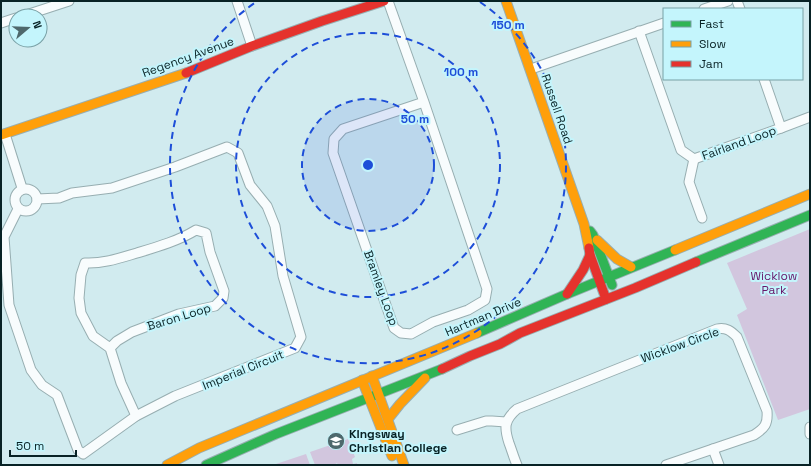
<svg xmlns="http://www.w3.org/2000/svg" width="811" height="466" font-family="'Space Grotesk',sans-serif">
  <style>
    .green { fill: #d2c6de }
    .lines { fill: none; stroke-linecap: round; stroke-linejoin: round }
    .street-casing { stroke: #97aeb1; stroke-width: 11 }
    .fast-casing { stroke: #97aeb1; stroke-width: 11 }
    .slow-casing { stroke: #97aeb1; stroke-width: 11 }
    .jam-casing { stroke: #97aeb1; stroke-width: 11 }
    .street { stroke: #f8fcfd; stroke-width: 9 }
    .fast { stroke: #30b455; stroke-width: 9 }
    .slow { stroke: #ff9f0a; stroke-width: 9 }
    .jam { stroke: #e5322d; stroke-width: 9 }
    .ring { fill: none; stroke: #1d4ed8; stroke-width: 2; stroke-dasharray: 7 5 }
    .labels { text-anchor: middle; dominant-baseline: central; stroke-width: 4; stroke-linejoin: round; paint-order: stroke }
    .street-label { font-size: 12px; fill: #082225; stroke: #c4f5fc }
    .park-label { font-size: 12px; fill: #671669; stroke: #c4f5fc }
    .poi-label { font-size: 12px; font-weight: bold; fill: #082225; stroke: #c4f5fc; text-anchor: start }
    .centre { fill: #1d4ed8; stroke: #c4f5fc; stroke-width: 2 }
    .ring-label { font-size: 12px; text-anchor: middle; font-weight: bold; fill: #1d4ed8; stroke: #c4f5fc; stroke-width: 4; stroke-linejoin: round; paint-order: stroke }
  </style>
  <rect width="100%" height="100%" fill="#d1ebef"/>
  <g class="green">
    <path d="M810 229V409L778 420 737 315 747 309 727 263Z"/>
    <path d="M348 439 355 457 352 459 353 464 357 463V465H338L337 463 334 465H315L310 452Z"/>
    <path d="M306 454 310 465H273Z"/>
  </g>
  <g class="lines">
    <defs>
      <g id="street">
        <path d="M237 1 252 46"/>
        <path d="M388 1 424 102 487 289 485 300 468 310 433 322 411 334 401 333 394 328 333 153 334 139 343 129 424 102"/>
        <path d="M737 1 740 9"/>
        <path d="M704 9 728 1"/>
        <path d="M23 16 69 1"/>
        <path d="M1 23 16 18"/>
        <path d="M639 31 681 150 694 159 781 128 764 79"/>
        <path d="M531 69 664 23"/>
        <path d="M781 128 810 117"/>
        <path d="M5 134 22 188"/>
        <path d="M694 159 689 182 702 218"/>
        <circle cx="26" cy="200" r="11"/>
        <path d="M18 209 4 237 9 305 31 370 42 385 57 395 78 450 83 454 136 416 175 396 295 348 301 337 283 276 275 226 267 206 250 185 238 153 227 147 175 167 112 188 72 193 59 198 37 199"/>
        <path d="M110 348 117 341 132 332 179 314 215 306 223 298 224 291 210 252 206 233 196 230C178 241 157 247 137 253 120 258 103 264 85 263L81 275 79 298 81 313 93 336 110 348 121 383 136 416"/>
        <path d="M810 427V434"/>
        <path d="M457 430 486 421H492L506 422"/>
        <path d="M713 449 719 465"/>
        <path d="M517 465C514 458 512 451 509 443 504 428 504 420 517 409L717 329C726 327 731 331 737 337L767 411C768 424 765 428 754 435L666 465"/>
      </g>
      <g id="fast">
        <path d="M590 231 593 235 612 285"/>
        <path d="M696 262 810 215"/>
        <path d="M477 333 567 294 675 250"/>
        <path d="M206 465 276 434 442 369"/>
      </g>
      <g id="slow">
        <path d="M506 1 584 224 589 248"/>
        <path d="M1 135 186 73"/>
        <path d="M597 240 617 259 631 267"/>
        <path d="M675 250 810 194"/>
        <path d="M372 376 404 465"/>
        <path d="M362 380 392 456"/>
        <path d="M388 419 400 404 425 378"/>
        <path d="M167 465 199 448 477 333"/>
      </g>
      <g id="jam">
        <path d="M186 73 252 46 322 21 384 1"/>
        <path d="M589 248 590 255 606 299"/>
        <path d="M567 294 583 270 590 255"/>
        <path d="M442 369 470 356 500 344 520 333 635 288 696 262"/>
      </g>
    </defs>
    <use href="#street" class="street-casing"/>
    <use href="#fast" class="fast-casing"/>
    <use href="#slow" class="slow-casing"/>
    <use href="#jam" class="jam-casing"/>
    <use href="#street" class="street"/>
    <use href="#fast" class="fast"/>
    <use href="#slow" class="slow"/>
    <use href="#jam" class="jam"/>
  </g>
  <circle cx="368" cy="165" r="66" fill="#1d4ed8" fill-opacity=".12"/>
  <g class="ring">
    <circle cx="368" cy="165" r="66"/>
    <circle cx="368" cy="165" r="132"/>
    <path d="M480 2A198 198 0 1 1 256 2"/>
  </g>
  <defs>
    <symbol id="school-disc" viewBox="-11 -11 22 22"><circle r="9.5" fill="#4e686c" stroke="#c4f5fc"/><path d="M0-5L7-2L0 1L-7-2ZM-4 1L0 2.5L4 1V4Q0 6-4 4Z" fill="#fff"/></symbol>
  </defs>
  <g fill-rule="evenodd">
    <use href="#school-disc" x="326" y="431" width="20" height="20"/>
  </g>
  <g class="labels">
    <g class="street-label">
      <text transform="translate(188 57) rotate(-20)">Regency Avenue</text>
      <text transform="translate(557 109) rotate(71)">Russell Road</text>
      <text transform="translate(739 143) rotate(-20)">Fairland Loop</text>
      <text transform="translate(381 288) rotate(70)">Bramley Loop</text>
      <text transform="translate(179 317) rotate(-17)">Baron Loop</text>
      <text transform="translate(483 317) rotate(-23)">Hartman Drive</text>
      <text transform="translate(680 345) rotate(-20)">Wicklow Circle</text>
      <text transform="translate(243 370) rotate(-22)">Imperial Circuit</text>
    </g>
    <g class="park-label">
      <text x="774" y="276">Wicklow<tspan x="774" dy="14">Park</tspan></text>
    </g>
    <g class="poi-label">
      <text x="349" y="434">Kingsway<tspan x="349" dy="14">Christian College</tspan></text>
    </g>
  </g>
  <circle cx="368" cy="165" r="6" class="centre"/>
  <g class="ring-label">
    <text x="508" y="29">150 m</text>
    <text x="461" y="76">100 m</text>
    <text x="415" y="123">50 m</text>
  </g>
  <rect width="811" height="466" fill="none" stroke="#082225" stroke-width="4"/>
  <rect x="663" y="8" width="140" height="72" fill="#c4f5fc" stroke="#79a1a6"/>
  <rect x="671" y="21" width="20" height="6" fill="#30b455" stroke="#79a1a6"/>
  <text x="699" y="28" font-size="12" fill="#082225">Fast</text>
  <rect x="671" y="41" width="20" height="6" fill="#ff9f0a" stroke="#79a1a6"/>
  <text x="699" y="48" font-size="12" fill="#082225">Slow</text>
  <rect x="671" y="61" width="20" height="6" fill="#e5322d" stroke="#79a1a6"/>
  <text x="699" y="68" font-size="12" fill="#082225">Jam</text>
  <g transform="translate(28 28) rotate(71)"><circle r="19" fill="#c4f5fc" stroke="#79a1a6"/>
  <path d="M0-3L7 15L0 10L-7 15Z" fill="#4e686c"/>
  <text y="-6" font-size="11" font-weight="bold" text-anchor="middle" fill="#082225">N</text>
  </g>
  <path d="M10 450v6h66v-6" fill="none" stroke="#082225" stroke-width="2"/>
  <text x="16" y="450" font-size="12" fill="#082225" stroke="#c4f5fc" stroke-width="3" paint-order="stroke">50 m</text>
</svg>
